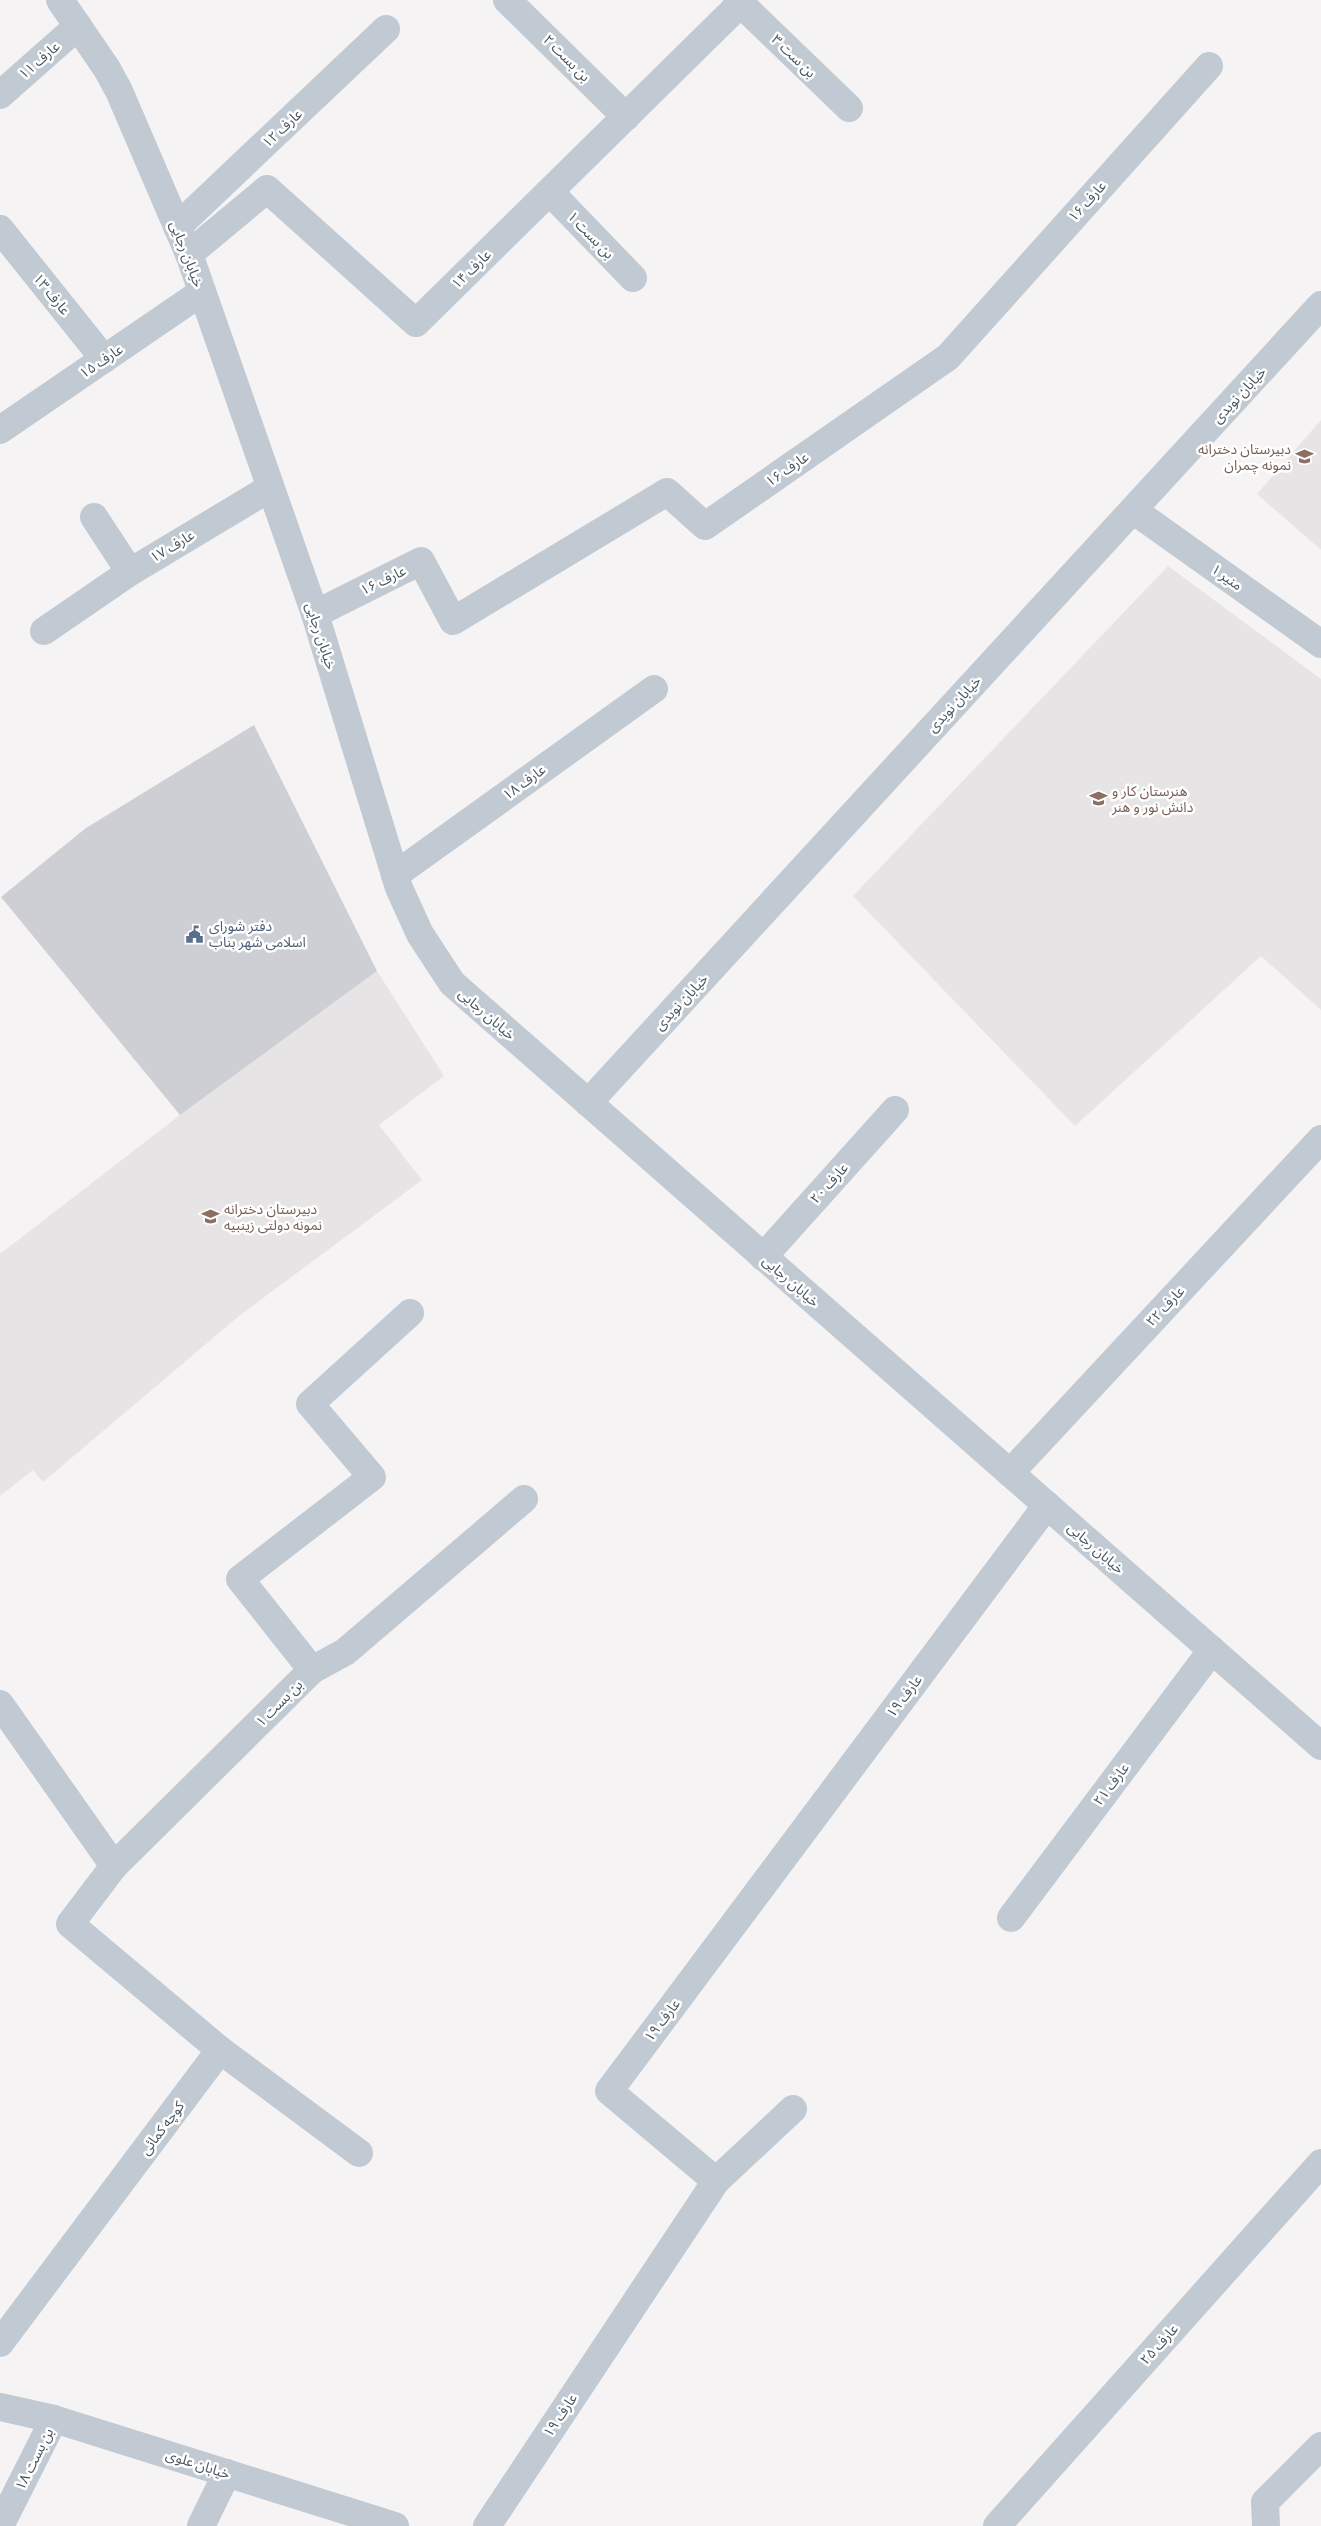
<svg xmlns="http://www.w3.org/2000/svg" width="1321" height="2526" font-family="Ubuntu,'Noto Sans Arabic',sans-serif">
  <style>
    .education { fill: #e6e4e5 }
    .building { fill: #cdcfd5 }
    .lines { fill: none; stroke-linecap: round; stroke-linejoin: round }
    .minor { stroke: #c1cad2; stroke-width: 28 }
    .labels { text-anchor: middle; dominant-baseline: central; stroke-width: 5; stroke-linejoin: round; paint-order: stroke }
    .street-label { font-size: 14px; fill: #4a5661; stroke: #fff }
    .education-label { font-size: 14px; fill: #785e54; stroke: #fff; text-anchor: start }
    .service-label { font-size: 14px; fill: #4e5e75; stroke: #fff; text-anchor: start }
  </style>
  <rect width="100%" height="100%" fill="#f5f3f3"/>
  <g class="education">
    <path d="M1321 420V550L1257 494Z"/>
    <path d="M1168 566 1321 679V1010L1261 956 1075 1126 853 896Z"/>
    <path d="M377 971 444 1076 379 1125 422 1180 239 1316 43 1482 33 1470 0 1496V1254L180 1115Z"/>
  </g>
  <path class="building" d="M254 725 377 971 180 1115 1 897 86 828Z"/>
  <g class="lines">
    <g class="minor">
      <path d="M60 0 107 69 119 91 189 254 315 614 399 888 420 934 452 983 1321 1746"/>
      <path d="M507 0 626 117"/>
      <path d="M737 0 849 108"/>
      <path d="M0 95 78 26"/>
      <path d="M550 192 633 278"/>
      <path d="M177 227 386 29"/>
      <path d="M0 229 104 359"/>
      <path d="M189 254 267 189 416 323 740 4"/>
      <path d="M0 430 202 292"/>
      <path d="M1133 510 1321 644"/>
      <path d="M94 517 130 572 270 488"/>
      <path d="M315 614 421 561 453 621 667 492 705 526 948 357 1209 66"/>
      <path d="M44 631 130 572"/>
      <path d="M395 875 654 689"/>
      <path d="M588 1103 1321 305"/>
      <path d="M763 1257 895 1110"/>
      <path d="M1010 1473 1321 1139"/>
      <path d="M312 1670 345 1652 524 1499"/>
      <path d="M0 1704 114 1866"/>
      <path d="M1011 1918 1212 1650"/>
      <path d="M220 2050 70 1924 114 1866 312 1670 240 1579 372 1477 310 1404 410 1313"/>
      <path d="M716 2181 609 2091 1047 1505"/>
      <path d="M0 2343 220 2050 359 2153"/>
      <path d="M0 2407 54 2419 395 2526"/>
      <path d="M0 2526 54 2419"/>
      <path d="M201 2526 227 2473"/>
      <path d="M487 2526 716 2181 793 2109"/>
      <path d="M997 2526 1321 2163"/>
      <path d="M1266 2526 1265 2502 1321 2446"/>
    </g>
  </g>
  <defs>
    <symbol id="school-bare" viewBox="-9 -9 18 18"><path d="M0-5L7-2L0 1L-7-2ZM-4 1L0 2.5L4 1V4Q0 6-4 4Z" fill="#8d6e63" stroke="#fff" stroke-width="2.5" paint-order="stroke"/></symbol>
    <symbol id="civic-bare" viewBox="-9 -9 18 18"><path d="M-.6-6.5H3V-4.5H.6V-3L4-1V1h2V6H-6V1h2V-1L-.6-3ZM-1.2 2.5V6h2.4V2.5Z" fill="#5c6f8a" stroke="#fff" stroke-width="2.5" paint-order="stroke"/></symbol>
  </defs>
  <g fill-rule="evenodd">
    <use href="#school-bare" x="1292" y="444" width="25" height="25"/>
    <use href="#school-bare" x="1086" y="786" width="25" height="25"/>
    <use href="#civic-bare" x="182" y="922" width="25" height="25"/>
    <use href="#school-bare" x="198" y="1204" width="25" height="25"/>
  </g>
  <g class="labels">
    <g class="street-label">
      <text transform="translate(794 56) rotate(44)">بن ست ۳</text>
      <text transform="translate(567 58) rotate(45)">بن بست ۲</text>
      <text transform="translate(39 60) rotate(-41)">عارف ۱۱</text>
      <text transform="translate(282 128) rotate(-43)">عارف ۱۲</text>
      <text transform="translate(1087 201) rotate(-48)">عارف ۱۶</text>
      <text transform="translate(591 235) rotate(46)">بن بست ۱</text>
      <text transform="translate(187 254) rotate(69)">خیابان رجایی</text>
      <text transform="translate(471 269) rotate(-44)">عارف ۱۴</text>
      <text transform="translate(52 294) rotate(51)">عارف ۱۳</text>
      <text transform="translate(101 361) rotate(-34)">عارف ۱۵</text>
      <text transform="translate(1239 395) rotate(-47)">خیابان نویدی</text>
      <text transform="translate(787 469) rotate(-35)">عارف ۱۶</text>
      <text transform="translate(172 546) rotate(-31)">عارف ۱۷</text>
      <text transform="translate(1227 577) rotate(35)">منیر ۱</text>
      <text transform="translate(383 580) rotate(-26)">عارف ۱۶</text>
      <text transform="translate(321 636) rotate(72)">خیابان رجایی</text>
      <text transform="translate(954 704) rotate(-47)">خیابان نویدی</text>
      <text transform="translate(524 782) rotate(-36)">عارف ۱۸</text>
      <text transform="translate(681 1002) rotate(-47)">خیابان نویدی</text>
      <text transform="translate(487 1014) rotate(41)">خیابان رجایی</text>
      <text transform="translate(829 1183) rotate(-48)">عارف ۲۰</text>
      <text transform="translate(791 1281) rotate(41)">خیابان رجایی</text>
      <text transform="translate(1165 1306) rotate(-47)">عارف ۲۲</text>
      <text transform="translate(1096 1548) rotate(41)">خیابان رجایی</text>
      <text transform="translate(904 1696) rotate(-53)">عارف ۱۹</text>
      <text transform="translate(279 1703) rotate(-45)">بن بست ۱</text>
      <text transform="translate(1111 1784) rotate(-53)">عارف ۲۱</text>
      <text transform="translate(662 2020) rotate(-53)">عارف ۱۹</text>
      <text transform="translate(162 2128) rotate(-53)">کوچه کمائی</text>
      <text transform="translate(1159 2344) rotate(-48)">عارف ۲۵</text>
      <text transform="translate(560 2415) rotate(-56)">عارف ۱۹</text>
      <text transform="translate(34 2459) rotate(-63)">بن بست ۱۸</text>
      <text transform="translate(198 2464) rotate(18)">خیابان علوی</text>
    </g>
    <g class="education-label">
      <text x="1291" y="449" text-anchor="end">دبیرستان دخترانه<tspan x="1291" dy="16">نمونه چمران</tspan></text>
      <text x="1112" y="791">هنرستان کار و<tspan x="1112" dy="16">دانش نور و هنر</tspan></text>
      <text x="224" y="1209">دبیرستان دخترانه<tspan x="224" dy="16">نمونه دولتی زینبیه</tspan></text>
    </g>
    <g class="service-label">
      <text x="209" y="926">دفتر شورای<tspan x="209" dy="16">اسلامی شهر بناب</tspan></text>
    </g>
  </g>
</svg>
